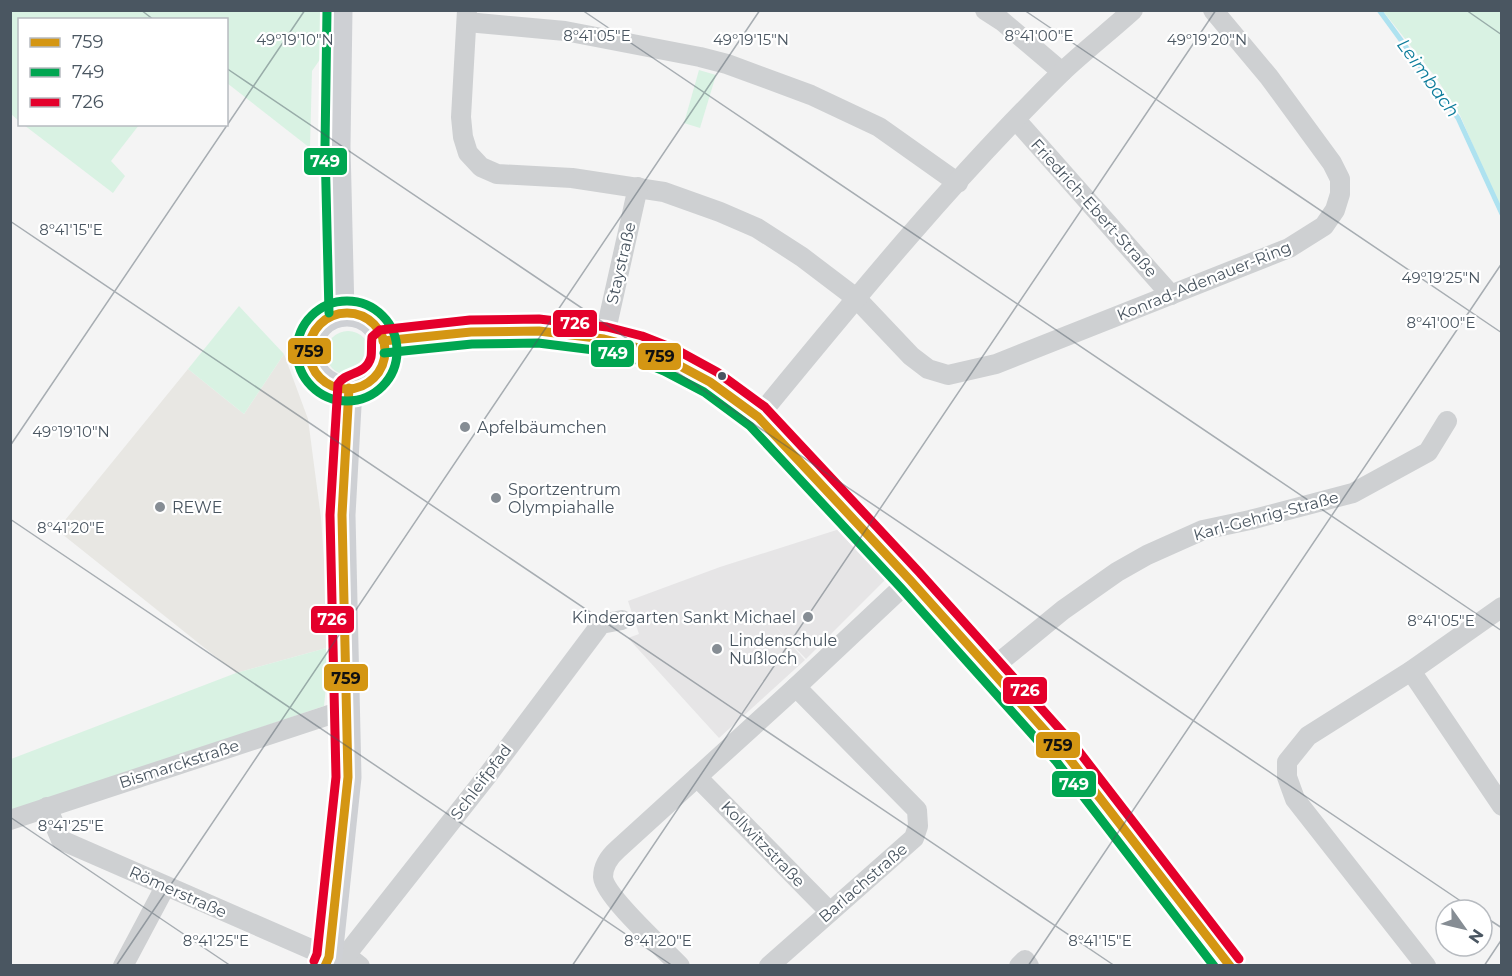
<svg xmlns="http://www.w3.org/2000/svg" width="1512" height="976" font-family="Montserrat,sans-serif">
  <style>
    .commercial { fill: #e8e7e3 }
    .education { fill: #e6e5e6 }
    .green { fill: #d9f2e3 }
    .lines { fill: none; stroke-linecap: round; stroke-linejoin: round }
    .stream { stroke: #aee2f0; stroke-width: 5 }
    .street { stroke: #ced0d2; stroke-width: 20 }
    .secondary { stroke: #ced0d4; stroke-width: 27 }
    .bus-1-casing { stroke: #fff; stroke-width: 14 }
    .bus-2-casing { stroke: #fff; stroke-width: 14 }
    .bus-3-casing { stroke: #fff; stroke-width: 14 }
    .bus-1 { stroke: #d49613; stroke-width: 9 }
    .bus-2 { stroke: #00a651; stroke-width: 9 }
    .bus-3 { stroke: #e4002b; stroke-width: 9 }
    .ticks { fill: none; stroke: #4a5661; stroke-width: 1.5; stroke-opacity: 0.45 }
    .bus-dot { fill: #4a5661; stroke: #fff; stroke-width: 2 }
    .poi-dot { fill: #868d94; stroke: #fff; stroke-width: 2 }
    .labels { text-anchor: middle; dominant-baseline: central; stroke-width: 4.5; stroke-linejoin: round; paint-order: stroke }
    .street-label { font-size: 16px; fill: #4a5661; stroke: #fff }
    .poi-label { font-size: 16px; fill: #4a5661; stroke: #fff; text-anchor: start }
    .water-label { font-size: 18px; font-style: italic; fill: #0c7c9b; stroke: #fff }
    .ticks-label { font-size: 15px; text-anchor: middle; fill: #4a5661; stroke: #fff; stroke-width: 4.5; stroke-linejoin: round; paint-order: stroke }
    .line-badge { stroke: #fff; stroke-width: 2 }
    .badge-label { font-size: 16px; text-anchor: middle; font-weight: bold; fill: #fff }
    .pale-badge-label { font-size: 16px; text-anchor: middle; font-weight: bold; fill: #111 }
  </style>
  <rect width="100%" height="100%" fill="#f4f4f4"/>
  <path class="commercial" d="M284 354 308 419 321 518 330 647 236 673 57 530 188 369 244 414Z"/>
  <path class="education" d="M846 527 890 575 806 659 773 624 805 660 719 738 628 638 639 634 628 601 720 567Z"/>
  <g class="green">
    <path d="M10 11H323V55L312 71 310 148 227 83 226 20H20L19 121 11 114Z"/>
    <path d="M1383 11H1501V211L1460 115 1437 79Z"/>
    <path d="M699 70 716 75 700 128 684 123Z"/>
    <path d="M24 125H139L111 161 125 176 113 193Z"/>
    <path d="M239 306 284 354 244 414 188 369Z"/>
    <circle cx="348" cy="353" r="22"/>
    <path d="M330 647 324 706 11 812V759L236 673Z"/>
  </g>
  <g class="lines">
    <path class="stream" d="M1379 10 1458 118 1502 214"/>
    <g class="street">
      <path d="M467 10 461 117 463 137 468 153 481 167 497 174 572 178 664 192 720 212 757 228 802 257 856 298 911 356 928 369 948 375 996 364 1289 248 1324 226 1335 210 1340 194V179L1332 163 1269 77 1213 10"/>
      <path d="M985 10 1002 21 1062 72"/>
      <path d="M467 22 565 31 700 57 727 64 811 95 879 127 958 183"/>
      <path d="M1016 120 1171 295"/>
      <path d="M604 339 638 187"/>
      <path d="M383 341 471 332 539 331 604 339 639 348 669 360 710 382 758 417 910 580 1065 753 1230 966"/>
      <path d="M758 417C855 299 952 180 1061 73 1084 51 1110 31 1133 10"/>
      <path d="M991 669 1063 610 1117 572 1147 555 1203 530 1250 520 1353 493 1428 452 1447 421"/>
      <path d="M1411 671 1502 806"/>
      <path d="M697 777 830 912"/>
      <path d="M47 807 61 840 329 957 346 955 360 966"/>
      <path d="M10 820 332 714 348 711"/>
      <path d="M346 955 487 776 601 624 622 620"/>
      <path d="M123 966 165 887"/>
      <path d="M680 966C664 949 605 897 603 877 603 865 610 856 618 849L796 687 910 580"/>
      <path d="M769 966 914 838 918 826 917 810 796 687"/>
      <path d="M1019 966 1025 960 1029 966"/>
      <path d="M1426 966 1295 799 1287 777V762L1308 736 1411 671 1502 607"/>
    </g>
    <g class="secondary">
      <path d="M339 10 337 146 341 313"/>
      <circle cx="347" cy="351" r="38"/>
      <path d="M325 966 329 957 348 777 342 515 349 388"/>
    </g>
    <defs>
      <g id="bus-1">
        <circle cx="347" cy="351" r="38"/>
        <path d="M383 341 471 332 539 331 604 339 639 348 669 360 710 382 758 417 910 580 1065 753 1230 966"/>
        <path d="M325 966 329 957 348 777 342 515 349 388"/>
      </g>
      <g id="bus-2">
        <path d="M327 10 325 146 329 313"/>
        <circle cx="347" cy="351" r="50"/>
        <path d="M384 353 472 344 538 343 602 351 635 359 664 371 704 392 750 426 901 588 1056 761 1214 966"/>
      </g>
      <path id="bus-3" d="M314 961 317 954 336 777 330 515 338 384C346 371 366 376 371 357 372 351 371 344 372 337L380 330 470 320 539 319 607 327 642 336 675 349 717 372 765 407 919 572 1074 745 1239 959"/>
    </defs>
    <use href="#bus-1" class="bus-1-casing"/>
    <use href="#bus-2" class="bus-2-casing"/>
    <use href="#bus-3" class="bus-3-casing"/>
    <use href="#bus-1" class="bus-1"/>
    <use href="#bus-2" class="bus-2"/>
    <use href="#bus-3" class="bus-3"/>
  </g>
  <path class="ticks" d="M141 10 154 20M582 10 1502 631M1024 10 1502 333M1466 10 1502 35M226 68 1474 910M10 221 1115 966M10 446 305 10M10 519 673 966M10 817 231 966M1482 915 1502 928M116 966 760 10M572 966 1216 10M1028 966 1502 263M1484 966 1502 939"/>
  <circle class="bus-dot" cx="722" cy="376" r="5"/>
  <g class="poi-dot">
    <circle cx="465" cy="427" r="6"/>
    <circle cx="496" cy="498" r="6"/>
    <circle cx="160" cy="507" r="6"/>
    <circle cx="808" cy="617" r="6"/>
    <circle cx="717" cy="649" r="6"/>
  </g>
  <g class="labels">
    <g class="street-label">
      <text transform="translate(1094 208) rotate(48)">Friedrich-Ebert-Straße</text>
      <text transform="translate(621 263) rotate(-77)">Staystraße</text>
      <text transform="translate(1204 281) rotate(-22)">Konrad-Adenauer-Ring</text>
      <text transform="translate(1266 516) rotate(-15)">Karl-Gehrig-Straße</text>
      <text transform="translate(179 764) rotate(-18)">Bismarckstraße</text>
      <text transform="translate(481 782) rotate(-53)">Schleifpfad</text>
      <text transform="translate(763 844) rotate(46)">Kollwitzstraße</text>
      <text transform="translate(863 883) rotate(-41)">Barlachstraße</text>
      <text transform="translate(178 892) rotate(24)">Römerstraße</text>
    </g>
    <g class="poi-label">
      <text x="477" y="427">Apfelbäumchen</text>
      <text x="508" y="489">Sportzentrum<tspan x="508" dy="18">Olympiahalle</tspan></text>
      <text x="172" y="507">REWE</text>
      <text x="796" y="617" text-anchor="end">Kindergarten Sankt Michael</text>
      <text x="729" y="640">Lindenschule<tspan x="729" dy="18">Nußloch</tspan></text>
    </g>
    <g class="water-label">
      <text transform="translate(1428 78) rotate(54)">Leimbach</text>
    </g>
  </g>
  <g class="ticks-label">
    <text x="597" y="41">8°41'05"E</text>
    <text x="1039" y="41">8°41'00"E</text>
    <text x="295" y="45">49°19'10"N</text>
    <text x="751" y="45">49°19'15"N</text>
    <text x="1207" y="45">49°19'20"N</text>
    <text x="71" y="235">8°41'15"E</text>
    <text x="1441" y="283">49°19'25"N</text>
    <text x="1441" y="328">8°41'00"E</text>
    <text x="71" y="437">49°19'10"N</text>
    <text x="71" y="533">8°41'20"E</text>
    <text x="1441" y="626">8°41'05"E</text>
    <text x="71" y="831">8°41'25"E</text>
    <text x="216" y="946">8°41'25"E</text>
    <text x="658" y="946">8°41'20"E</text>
    <text x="1100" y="946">8°41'15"E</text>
  </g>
  <g class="line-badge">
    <rect x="303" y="147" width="45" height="29" rx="6" fill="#00a651"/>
    <rect x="552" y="309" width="46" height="29" rx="6" fill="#e4002b"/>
    <rect x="287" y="337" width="45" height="28" rx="6" fill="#d49613"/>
    <rect x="590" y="339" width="45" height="29" rx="6" fill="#00a651"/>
    <rect x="637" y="342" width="45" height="29" rx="6" fill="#d49613"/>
    <rect x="310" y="605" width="45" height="29" rx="6" fill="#e4002b"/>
    <rect x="323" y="663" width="46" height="29" rx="6" fill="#d49613"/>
    <rect x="1002" y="676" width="46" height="29" rx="6" fill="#e4002b"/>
    <rect x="1035" y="731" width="46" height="28" rx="6" fill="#d49613"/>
    <rect x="1051" y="770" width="46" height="28" rx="6" fill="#00a651"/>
  </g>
  <g class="badge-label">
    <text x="325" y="167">749</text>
    <text x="575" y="329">726</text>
    <text x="613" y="359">749</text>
    <text x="332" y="625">726</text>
    <text x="1025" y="696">726</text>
    <text x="1074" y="790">749</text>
  </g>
  <g class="pale-badge-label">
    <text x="309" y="357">759</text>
    <text x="660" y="362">759</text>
    <text x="346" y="684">759</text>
    <text x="1058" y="751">759</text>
  </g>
  <rect width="1512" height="976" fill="none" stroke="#4a5661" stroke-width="24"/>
  <rect x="18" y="18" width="210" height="108" fill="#ffffff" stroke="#b7bbc0" stroke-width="1.5"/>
  <rect x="30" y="38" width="30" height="9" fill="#d49613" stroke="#b7bbc0" stroke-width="1.5"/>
  <text x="72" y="48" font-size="18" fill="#4a5661">759</text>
  <rect x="30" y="68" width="30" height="9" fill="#00a651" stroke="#b7bbc0" stroke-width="1.5"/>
  <text x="72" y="78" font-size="18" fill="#4a5661">749</text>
  <rect x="30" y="98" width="30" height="9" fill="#e4002b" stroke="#b7bbc0" stroke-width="1.5"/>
  <text x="72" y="108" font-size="18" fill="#4a5661">726</text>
  <g transform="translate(1464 928) rotate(124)"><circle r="28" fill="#ffffff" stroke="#b7bbc0" stroke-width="1.5"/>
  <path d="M0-4.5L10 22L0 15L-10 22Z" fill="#868d94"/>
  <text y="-9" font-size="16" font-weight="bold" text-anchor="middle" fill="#4a5661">N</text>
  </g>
</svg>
